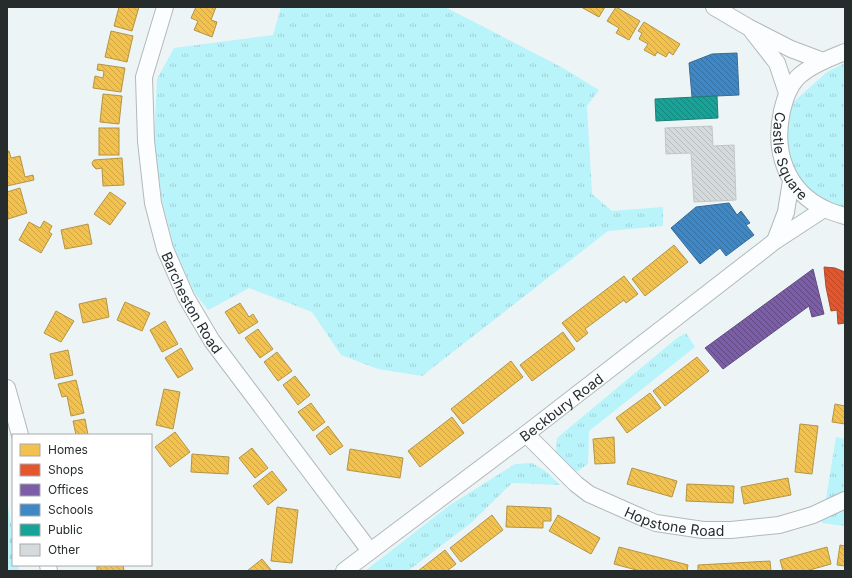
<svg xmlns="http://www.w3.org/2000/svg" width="852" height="578" font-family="Inter,sans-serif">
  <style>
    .grass { fill: url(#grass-tufts) }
    .cemetery { fill: url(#cemetery-stones) }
    .homes { fill: url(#homes-back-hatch); stroke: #b59444 }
    .shops { fill: url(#shops-back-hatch); stroke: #ab4a2d }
    .offices { fill: url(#offices-back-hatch); stroke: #624f82 }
    .schools { fill: url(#schools-back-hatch); stroke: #386c97 }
    .public { fill: url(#public-back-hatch); stroke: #1c7f78 }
    .building { fill: url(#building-back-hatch); stroke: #c1c7c8 }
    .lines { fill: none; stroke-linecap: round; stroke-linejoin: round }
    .minor-casing { stroke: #b2b9ba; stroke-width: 18 }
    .minor { stroke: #fcfdfe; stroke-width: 16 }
    .labels { text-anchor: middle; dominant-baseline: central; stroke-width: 4; stroke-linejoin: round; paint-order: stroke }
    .street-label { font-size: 14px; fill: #262b2c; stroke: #fff }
  </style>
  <defs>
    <pattern id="grass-tufts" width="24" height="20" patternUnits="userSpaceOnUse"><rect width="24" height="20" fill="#b8f4fa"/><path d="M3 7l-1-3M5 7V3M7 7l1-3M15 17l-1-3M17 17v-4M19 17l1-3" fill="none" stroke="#9ed1d6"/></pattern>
    <pattern id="cemetery-stones" width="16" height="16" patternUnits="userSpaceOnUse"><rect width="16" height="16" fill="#b8f4fa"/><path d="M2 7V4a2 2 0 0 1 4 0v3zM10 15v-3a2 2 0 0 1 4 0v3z" fill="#9ed1d6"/></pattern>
    <pattern id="homes-back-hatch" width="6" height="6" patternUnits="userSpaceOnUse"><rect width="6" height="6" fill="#f2c14e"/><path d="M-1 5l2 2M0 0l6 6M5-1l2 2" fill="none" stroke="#cfa644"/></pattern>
    <pattern id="shops-back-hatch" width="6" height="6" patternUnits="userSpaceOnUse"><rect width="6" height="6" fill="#e4572e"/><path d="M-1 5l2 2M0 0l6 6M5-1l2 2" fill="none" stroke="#b94827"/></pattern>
    <pattern id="offices-back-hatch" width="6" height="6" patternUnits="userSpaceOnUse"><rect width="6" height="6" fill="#7b5ea7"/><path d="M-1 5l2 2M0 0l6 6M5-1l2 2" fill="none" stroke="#5f4a80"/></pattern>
    <pattern id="schools-back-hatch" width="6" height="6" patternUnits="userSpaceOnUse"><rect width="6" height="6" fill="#3f88c5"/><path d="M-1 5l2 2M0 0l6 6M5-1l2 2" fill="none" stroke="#356fa0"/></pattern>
    <pattern id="public-back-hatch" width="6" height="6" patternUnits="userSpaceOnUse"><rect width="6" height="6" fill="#17a398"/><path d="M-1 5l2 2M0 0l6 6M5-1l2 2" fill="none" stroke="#15857c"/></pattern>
    <pattern id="building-back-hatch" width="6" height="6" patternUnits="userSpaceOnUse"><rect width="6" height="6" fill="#d5dbdc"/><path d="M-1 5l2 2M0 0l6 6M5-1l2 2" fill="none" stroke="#b7bcbd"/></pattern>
  </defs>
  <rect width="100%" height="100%" fill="#ecf4f6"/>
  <g class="grass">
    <path d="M281 7H445L563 68 599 90 587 106 592 194 612 211 663 207V226L608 231 422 376 378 369 341 355 312 312 249 288 208 310 194 292 174 247 162 201 154 140 157 79 174 48 273 35Z"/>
    <path d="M845 63V213L824 207 785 162 790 105 827 72Z"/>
    <path d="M686 333 695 347 589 431 588 464 578 471H575L556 452 557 438 677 338Z"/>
    <path d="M836 437 845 439V526L822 523Z"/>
    <path d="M532 463 547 472 560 485 512 483 471 523 408 571H365L450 505 515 464Z"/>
  </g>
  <path class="cemetery" d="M7 500 13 537V565H18L19 571H7Z"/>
  <g class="homes">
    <path d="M119 7H139L132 31 114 26Z"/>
    <path d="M196 7H216L211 20 217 22 212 37 194 30 198 21 191 18Z"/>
    <path d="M581 7H605L599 17Z"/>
    <path d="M616 7 640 21 629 40 616 33 619 28 607 21Z"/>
    <path d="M644 22 680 44 673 55 669 52 666 57 657 52 655 56 644 50 648 44 639 39 642 33 638 31Z"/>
    <path d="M111 31 133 36 127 62 105 57Z"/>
    <path d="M98 64 125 68 121 92 93 88 95 76 103 78 104 71 97 70Z"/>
    <path d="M103 94 122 96 119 124 100 122Z"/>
    <rect x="99" y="128" width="20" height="27"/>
    <path d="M7 151H9L11 158 20 156 25 177 33 175 34 180 7 186Z"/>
    <path d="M122 158 124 185 103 186 102 168 96 169 93 166 92 163 94 160Z"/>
    <path d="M20 188 27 213 8 219 7 192Z"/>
    <path d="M110 192 126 203 110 225 94 214Z"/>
    <path d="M44 221 52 226 49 232 52 234 41 253 19 240 29 222 40 228Z"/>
    <path d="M88 224 92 244 65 249 61 230Z"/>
    <path d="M674 245 688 262 645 296 632 279Z"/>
    <path d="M624 276 638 294 626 303 624 300 585 329 588 333 577 342 562 323Z"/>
    <path d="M106 298 109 317 83 323 79 304Z"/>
    <path d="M125 302 150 313 142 331 117 320Z"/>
    <path d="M240 303 249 317 253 314 258 322 239 334 225 312Z"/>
    <path d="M56 311 74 321 61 342 44 333Z"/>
    <path d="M165 321 178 344 162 352 150 330Z"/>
    <path d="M258 329 273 349 260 358 245 338Z"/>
    <path d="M563 332 575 349 532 381 520 365Z"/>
    <path d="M181 348 193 369 178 378 165 358Z"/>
    <path d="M68 350 73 375 55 379 50 354Z"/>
    <path d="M277 352 292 371 278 381 264 362Z"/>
    <path d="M697 357 709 371 665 406 653 391Z"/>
    <path d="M511 361 523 377 463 424 451 409Z"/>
    <path d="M295 376 310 395 298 405 283 385Z"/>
    <path d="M76 380 84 413 71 416 67 396 62 397 58 384Z"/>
    <path d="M164 389 180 392 173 429 156 425Z"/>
    <path d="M650 393 661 408 627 433 616 418Z"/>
    <path d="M311 403 325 422 313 431 298 412Z"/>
    <path d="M835 404 845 406V424L832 422Z"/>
    <path d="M452 417 464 433 420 467 408 451Z"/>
    <path d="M85 419 88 435H76L73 421Z"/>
    <path d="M800 424 818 426 812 474 795 472Z"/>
    <path d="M328 426 343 446 330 455 316 436Z"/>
    <path d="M175 432 190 452 170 467 155 447Z"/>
    <path d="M614 437 615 463 595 464 593 439Z"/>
    <path d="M252 448 268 468 255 478 239 458Z"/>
    <path d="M350 449 403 458 400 478 347 470Z"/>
    <path d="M192 454 229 457 228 474 191 472Z"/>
    <path d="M632 468 677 481 672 497 627 484Z"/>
    <path d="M272 471 287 490 268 505 253 486Z"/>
    <path d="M788 478 791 495 744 504 741 487Z"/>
    <path d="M687 484 734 486 733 503 686 501Z"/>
    <path d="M507 506 551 508V521H543V528L506 527Z"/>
    <path d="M277 507 298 510 292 563 271 561Z"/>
    <path d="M492 515 503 530 461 562 450 548Z"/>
    <path d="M558 515 600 538 591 554 549 531Z"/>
    <path d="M840 545 845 546V566L837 565Z"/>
    <path d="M619 547 688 565 687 571H640L614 564Z"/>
    <path d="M827 547 831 564 806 571H783L780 560Z"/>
    <path d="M445 550 456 564 447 571H418Z"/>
    <path d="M262 559 272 571H247Z"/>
    <path d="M770 561 771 571H698V565Z"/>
    <path d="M97 565H123L124 571H97Z"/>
  </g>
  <path class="shops" d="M824 267 835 268 845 272V323L838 324 837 310 831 311 826 287Z"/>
  <path class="offices" d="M813 269 824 314 812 317 809 306 723 369 705 348Z"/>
  <g class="schools">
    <path d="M737 53 739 95 692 97 689 63 712 54Z"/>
    <path d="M729 203 737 215 741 211 750 223 746 225 754 235 726 256 720 248 700 264 671 228 696 207Z"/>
  </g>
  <path class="public" d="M717 96 718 118 656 121 655 99Z"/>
  <path class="building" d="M712 126 713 146 734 145 736 200 694 202 691 153 666 154 665 128Z"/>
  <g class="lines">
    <defs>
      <g id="minor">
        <path id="s1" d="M165 7 144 77 146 141 153 203 165 249 186 297 212 341 370 551"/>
        <path d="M714 7 748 27 791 49 823 61"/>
        <path d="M752 31 777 63 787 93"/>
        <path id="s2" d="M845 52C830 58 809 66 797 78 788 88 785 99 782 111 773 151 786 191 825 209 831 212 838 214 845 216"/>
        <path d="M775 241 786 212 791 181"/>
        <path d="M7 388 20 435"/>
        <path id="s3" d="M526 434 576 484 589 494 641 517 656 523 703 530H731L779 525 813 515 845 500"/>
        <path d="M48 565 49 571"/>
        <path id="s4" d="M344 571 526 434 775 241 824 209"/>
      </g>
    </defs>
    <use href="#minor" class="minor-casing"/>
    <use href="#minor" class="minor"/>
  </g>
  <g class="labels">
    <g class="street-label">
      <text stroke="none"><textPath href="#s2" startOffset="139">Castle Square</textPath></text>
      <text stroke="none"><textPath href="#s1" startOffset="307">Barcheston Road</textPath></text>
      <text stroke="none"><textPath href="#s4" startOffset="272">Beckbury Road</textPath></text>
      <text stroke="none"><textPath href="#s3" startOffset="178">Hopstone Road</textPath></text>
    </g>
  </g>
  <rect width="852" height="578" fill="none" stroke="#262b2c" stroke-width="16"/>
  <rect x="12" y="434" width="140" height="132" fill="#ffffff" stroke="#a8aaab"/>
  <rect x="20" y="444" width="20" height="12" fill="#f2c14e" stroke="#a8aaab"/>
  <text x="48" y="454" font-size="12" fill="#262b2c">Homes</text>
  <rect x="20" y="464" width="20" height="12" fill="#e4572e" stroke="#a8aaab"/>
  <text x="48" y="474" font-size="12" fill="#262b2c">Shops</text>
  <rect x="20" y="484" width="20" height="12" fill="#7b5ea7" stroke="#a8aaab"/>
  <text x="48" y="494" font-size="12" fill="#262b2c">Offices</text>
  <rect x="20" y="504" width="20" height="12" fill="#3f88c5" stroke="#a8aaab"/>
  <text x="48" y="514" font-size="12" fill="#262b2c">Schools</text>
  <rect x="20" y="524" width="20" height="12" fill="#17a398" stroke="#a8aaab"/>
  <text x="48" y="534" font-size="12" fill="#262b2c">Public</text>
  <rect x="20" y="544" width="20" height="12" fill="#d5dbdc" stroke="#a8aaab"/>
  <text x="48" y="554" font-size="12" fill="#262b2c">Other</text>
</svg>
